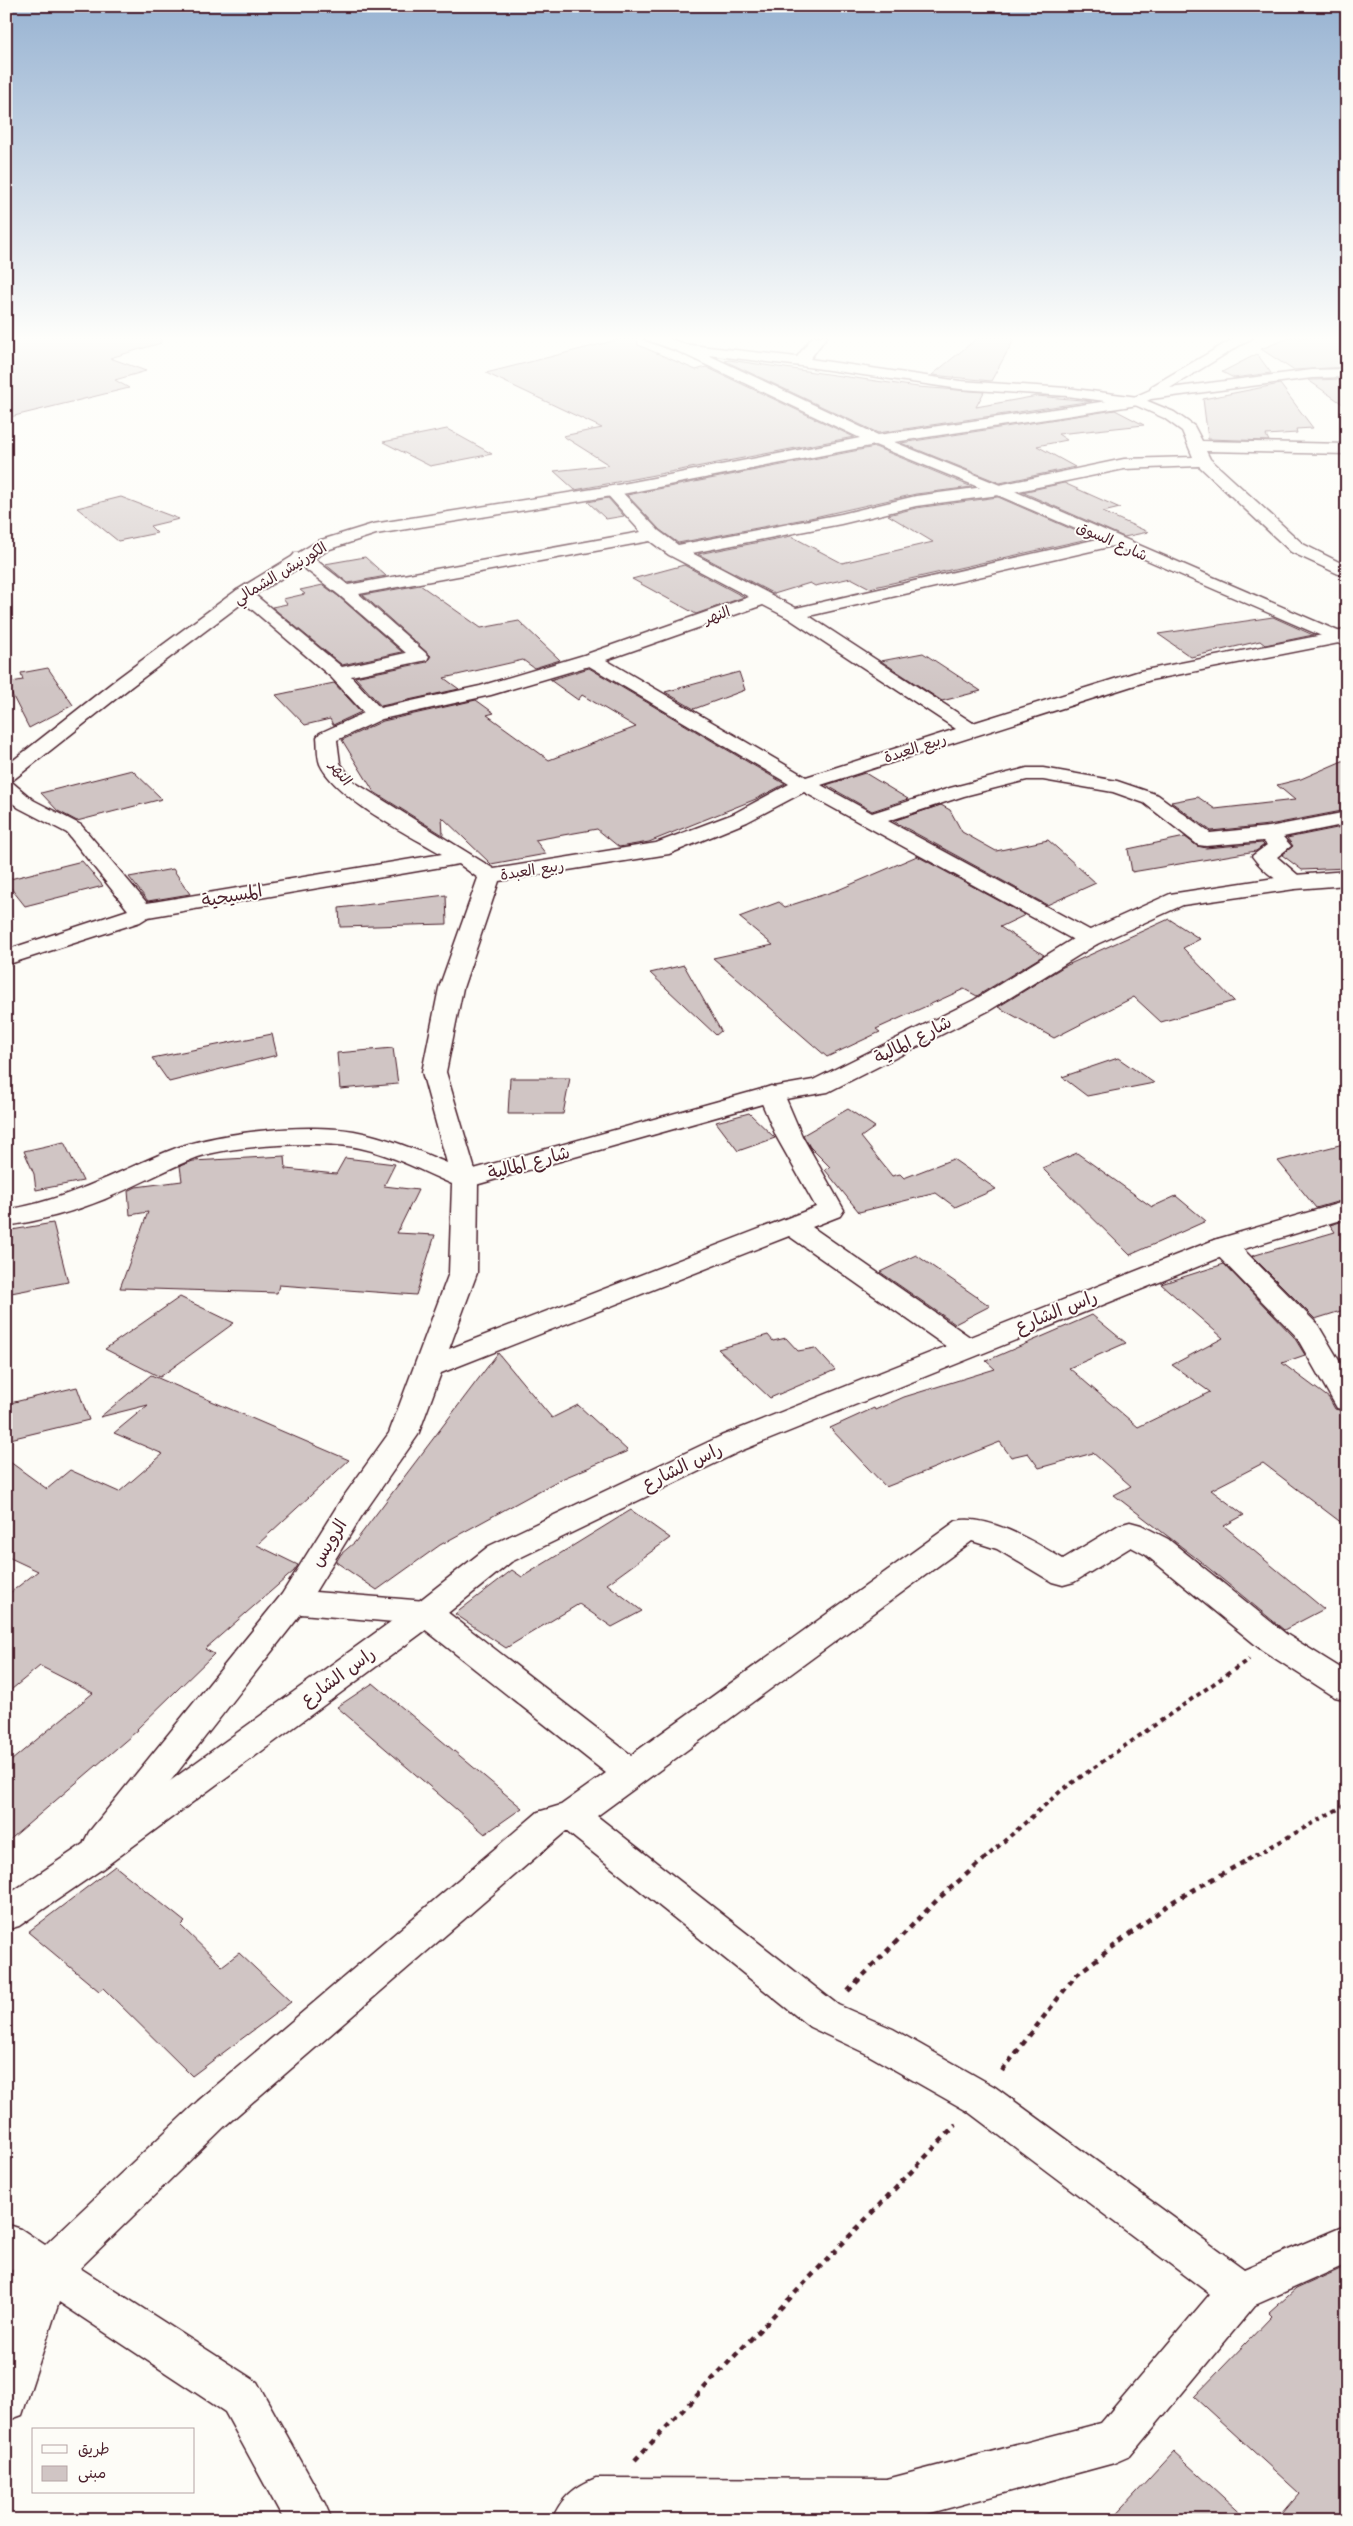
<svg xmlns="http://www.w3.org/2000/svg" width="1353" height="2526" font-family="'Comic Neue','Playpen Sans Arabic',sans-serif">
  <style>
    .building { fill: #d0c5c4; stroke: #4a1f2b }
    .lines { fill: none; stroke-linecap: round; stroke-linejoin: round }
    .street-casing { stroke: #4a1f2b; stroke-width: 3 }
    .secondary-casing { stroke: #4a1f2b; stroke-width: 3 }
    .path-far1 { stroke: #4a1f2b; stroke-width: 4; stroke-dasharray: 4.5 4.5; stroke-linecap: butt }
    .path { stroke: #4a1f2b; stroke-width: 4.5; stroke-dasharray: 5.5 5.5; stroke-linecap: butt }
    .street { fill: #fdfcf7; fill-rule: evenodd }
    .secondary { fill: #fdfcf7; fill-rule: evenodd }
    .labels { text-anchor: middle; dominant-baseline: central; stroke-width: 4; stroke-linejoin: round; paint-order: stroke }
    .far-street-label { font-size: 15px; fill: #4a1f2b; stroke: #fdfcf7 }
    .street-label { font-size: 18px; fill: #4a1f2b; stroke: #fdfcf7 }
  </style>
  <rect width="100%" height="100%" fill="#fdfcf7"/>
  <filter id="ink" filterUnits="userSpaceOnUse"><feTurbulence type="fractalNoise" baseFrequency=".02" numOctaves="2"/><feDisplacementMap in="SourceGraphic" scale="10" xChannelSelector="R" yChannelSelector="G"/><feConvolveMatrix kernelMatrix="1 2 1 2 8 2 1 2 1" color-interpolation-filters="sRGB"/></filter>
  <g filter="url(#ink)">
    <g class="building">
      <path d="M6,336h154l1,7 -51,15 36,13 -31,9 14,8 -123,30z"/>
      <path d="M633,336h4l1,9 58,25 10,-3 148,70 -279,53 -21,-19 55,-6 -46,-29 39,-8 -116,-55z"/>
      <path d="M980,336h36l-25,45 -59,-6z"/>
      <path d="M1294,336l5,2 26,-2 6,2 16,-2v31l-54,3 -32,-21z"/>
      <path d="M1257,354l14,19 -37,5 -12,-6z"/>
      <path d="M729,360l189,27 66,5 -8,15 61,-11 55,5 -214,32 -153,-72z"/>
      <path d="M1347,379v28l-39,-27h4z"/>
      <path d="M1280,384l33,44 -17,1 1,4 -31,2 3,6 -61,-2 -5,-40z"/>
      <path d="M1115,410l29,15 -86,9 9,6 -30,6 38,21 -75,16 -99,-40z"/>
      <path d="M447,429l45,25 -62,12 -47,-24z"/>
      <path d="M875,447l97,40 -56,7 -106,24 -132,25 -18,-13 -33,-35z"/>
      <path d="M1064,483l56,25 -17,4 45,20 -24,5 -102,-45z"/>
      <path d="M121,497l58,22 -29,7 7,7 -39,8 -41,-33z"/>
      <path d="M998,497l94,41 -222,50 -19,-10 -36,8 -5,-3 -36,11 -76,-40 93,-18 51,27 91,-21 -45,-27 28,-7z"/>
      <path d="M608,498l16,18 -18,3 -18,-17z"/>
      <path d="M365,557l21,19 -38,7 -23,-19z"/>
      <path d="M684,565l60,32 -48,17 -64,-35z"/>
      <path d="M323,585l15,11 64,56 -60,13 -70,-58 15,-3 -4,-5 22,-5 -5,-4z"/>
      <path d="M420,585l61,43 38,-7 41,39 -26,8 -11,-8 -79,18 15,11 -78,17 -26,-29 72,-15 4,-6 -68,-61z"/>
      <path d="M1273,617l40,18 -48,10 -5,-4 -69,16 -33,-23z"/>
      <path d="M923,653l58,38 -39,10 -61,-40z"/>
      <path d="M48,668l25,37 -44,23 -23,-45 17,-3 -2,-7z"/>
      <path d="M589,668l196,116 -29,15 -107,43 -30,5 -22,-18 -62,11 11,14 -55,10 -49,-47 1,18 -69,-43 -32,-52 41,-19 93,-21 18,13 -7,2 62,45 87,-33 -54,-32 -4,5 -28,-20z"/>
      <path d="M739,672l6,18 -51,19 -29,-17z"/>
      <path d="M334,683l27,29 -28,13 -3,-6 -25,6 -29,-30z"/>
      <path d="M1347,759v51l-78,15 -58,6 -40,-29 27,-5 17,12 80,-9 -18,-15 24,-6z"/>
      <path d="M132,770l30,29 -85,22 -19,-10 -17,-18z"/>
      <path d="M865,773l43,26 -36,12 -46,-26z"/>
      <path d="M941,805l9,5 12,22 34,19 52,-11 48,43 -49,22 -154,-84z"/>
      <path d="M1347,826v42l-45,2 -20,-15 11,-9 -6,-8z"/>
      <path d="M1185,837l12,9 9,2 56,-5 2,2 -8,6 -124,21 -4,-23z"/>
      <path d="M917,856l108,59 -25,12 44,28 -67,41 -13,-7 -88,40 4,3 -53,25 -114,-99 60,-13 -34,-28 40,-15 6,5 53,-17z"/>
      <path d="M82,861l21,25 -78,20 -19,-24v-2z"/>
      <path d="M173,869l17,25 -42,7 -19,-24z"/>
      <path d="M446,895l1,29 -107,3 -1,-19z"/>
      <path d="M1169,919l31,20 -17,9 51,53 -73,21 -27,-25 -80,41 -56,-31 65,-40z"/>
      <path d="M684,965l37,66 -5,4 -66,-62z"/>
      <path d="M272,1034l5,21 -108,27 -17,-24z"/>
      <path d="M393,1048l5,36 -58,5 -3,-36z"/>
      <path d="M1118,1058l36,25 -67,13 -25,-19z"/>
      <path d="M510,1078h60l-7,36h-55z"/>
      <path d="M848,1109l27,18 -14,10 31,39 8,-2 4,4 49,-19 43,30 -41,18 -19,-14 -77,19 -34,-42 5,-3 -20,-20 -7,-12z"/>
      <path d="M749,1113l26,25 -37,13 -22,-29z"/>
      <path d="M64,1142l19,39 -47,9 -2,-16 -10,-23z"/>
      <path d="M1347,1143v56l-31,9 -38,-47z"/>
      <path d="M1077,1153l75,54 24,-11 30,25 -76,34 -88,-87z"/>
      <path d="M285,1156l1,13 50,5 9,-16 50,6 -11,22 34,4 -21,43 38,2 -19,60 -137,-10 -2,8 -157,-5 28,-76 -18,3 -2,-24 8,-4 46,-6 -2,-15 13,-5z"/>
      <path d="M1347,1220v89l-32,10 -63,-63 83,-24 -5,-7z"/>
      <path d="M53,1223l15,59 -62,12v-63z"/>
      <path d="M916,1255l74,51 -35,18 -75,-52z"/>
      <path d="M1224,1264l70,73 11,18 -23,8 47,35 6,11 12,3v115l-84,-64 -52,27 33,25 -20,11 100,83 -40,21 -84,-69 -86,-66 17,-9 -38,-33 -54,15 -11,-15 -17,4 -11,-15 -114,45 -56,-59 44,-20 1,2 29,-13 91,-28 -9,-8 106,-46 34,28 -57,25 69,59 72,-35 -38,-27 51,-27 -62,-54z"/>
      <path d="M180,1297l54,26 -74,54 -55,-28z"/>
      <path d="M768,1335l5,6 13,-3 12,13 17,-3 20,22 -65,28 -52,-49z"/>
      <path d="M498,1353l54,65 26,-13 50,46 -69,29 -119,65 -63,45 -41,-28 5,-8 14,-12z"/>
      <path d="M151,1375l198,85 -92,85 41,20 -4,6 -89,78 9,5 -77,75 1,1 -132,113v-78l87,-72 -53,-27 -34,28v-98l32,-25 -32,-15v-97l41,30 23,-19 49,22 44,-38 -49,-21 34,-28 -48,12z"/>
      <path d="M77,1387l12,33 -83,20v-36z"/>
      <path d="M631,1510l39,28 -63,46 35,27 -30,16 -33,-23 -73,44 -51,-34 57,-44 10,7z"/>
      <path d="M373,1683l149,125 -37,26 -148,-127z"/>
      <path d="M115,1866l70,56 -4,4 41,40 17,-13 52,49 -99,74 -89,-88 -4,3 -71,-59z"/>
      <path d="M1347,2266v254h-71l23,-27 -105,-96 78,-81 -3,-3 27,-24z"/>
      <path d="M1174,2452l74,68h-137z"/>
    </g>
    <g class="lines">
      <defs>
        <g id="street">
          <path d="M813,336h14l-17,23 150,22 107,7 71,9 36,15 20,14 8,15 145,3v10l-141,-3 4,8 93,85 44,22v12l-56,-26 -92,-86 -75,3 -125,26 -83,11 -75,18 -149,29 104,55 315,-72 6,1 2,4 -2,4 -308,71 164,107 167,-52 193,-38 14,-4v12l-3,1 -193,38 -330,105 51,28 78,-25 77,-20h16l74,13 41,14 52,38 59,-6 78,-15v12l-64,13 8,9 -14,11 29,25 -3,5c-18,4 -41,-17 -51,-31l15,-11 -4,-4 -57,5 -8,-1 -54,-42 -31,-11 -70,-12h-16l-63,16 -76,25 209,113 3,5 -3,5 -8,2 -8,-2 -277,-152 -57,30 -78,32 -170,27 -36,107 -17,84 32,108 -1,93 -28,76 367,-142 -40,-71 -18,-42 4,-5 9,-3 9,3 4,5 18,42 42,74 -4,6 -28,11 165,115 4,6 -4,6 -10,3 -10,-3 -168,-118 -348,137 -23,62 -57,82 -46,75 111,9 12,4 193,150 325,-234c31,-8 80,22 107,38l56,-34 11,-3 11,3 27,14 118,95 61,38v28l-12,-3 -73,-47 -116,-95 -15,-8 -57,35 -11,3 -11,-3 -55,-33 -25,-8 -375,275 241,189 55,24 102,58 249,182 103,-44v39l-92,41 -125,151 -16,7 -209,57h-353c9,-22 22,-33 44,-42l291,1 214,-56 109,-129 -243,-183 -102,-58 -55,-26 -244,-196 -340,294 -146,143 177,114 68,122 7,16h-48l-59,-108 -166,-110 -37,113 -16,6v-88l5,-15 -5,2v-45l7,-4 -7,-5v-42l15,5 24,16 153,-144 340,-289 23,-7 45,-32 -188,-149 -117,-10 -186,238 -13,4 -13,-4 -5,-10 5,-10 193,-238 57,-91 50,-70 60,-160 3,-89c-30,-13 -60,-29 -92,-36 -36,-8 -126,-3 -162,9 -32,12 -62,29 -93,42 -32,13 -65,22 -99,27v-16c58,-9 107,-36 160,-58 47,-20 138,-29 188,-21 32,6 63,19 93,32l-25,-91 17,-84 39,-110 -19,-14 -311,53 -8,5 -134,43v-15l122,-40 -61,-77 -48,-25 -13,-10v-17l7,2 20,17 48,25 66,78 295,-49c-33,-19 -107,-56 -122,-90 -3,-8 -2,-19 -3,-27l3,-4 44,-20 -33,-36 -97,-83 3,-4h12l93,77 64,-14 -67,-58 -44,-34 -3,-4 3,-4h12l41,32 293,-53 -37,-41 8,-5 6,2 41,43 19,14 163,-31 75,-18 83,-11 125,-26 69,-2 -11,-26 -18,-13 -29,-13 -68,-9 -107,-7 -159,-23 -119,-14 -7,-4 7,-4 115,13zM650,541l19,14 80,42 -165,58 -104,31 -100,22 -29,-32 76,-16 2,-4 -70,-62zM763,605l25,13 168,111 -150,48 -200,-117zM589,666l200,118 -56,30 -77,29 -162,26 -140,-87 -14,-19 -3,-23 45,-21 109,-24z"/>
          <path d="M1224,1238l10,2 84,85 29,49v36l-10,-2 -41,-72 -82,-84 -4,-6 4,-6z"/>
        </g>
        <g id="secondary">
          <path d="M642,336h20l25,9 191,90 256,-38 16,-7 2,-4 86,-50h17l-85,52 142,-18 35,-1v8l-35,1 -161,21 -13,6 -244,37 111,45 342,148v12l-354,-154 -118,-48 -263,51 -236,38 -46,15 -81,49 -117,88 -119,94 -7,2v-16l112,-88 119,-88 81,-49 55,-17 239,-38 248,-48 -183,-87 -33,-12z"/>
          <path d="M1347,871v14l-52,4 -112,16 -86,39 -107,66 -162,82 -55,9 -308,87 -9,-2 -4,-6 4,-6 306,-85 51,-9 161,-80 107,-66 89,-40 125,-19z"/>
          <path d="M1347,1201v17l-113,34 -491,198 -232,112 -73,59 -336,248 -83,57 -13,4v-34l70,-47 338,-244 75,-59 232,-110 493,-196z"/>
        </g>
      </defs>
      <use href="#street" class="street-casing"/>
      <use href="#secondary" class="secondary-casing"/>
      <g class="path-far1">
        <path d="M983,1860l79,-70 187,-131"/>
        <path d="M1247,1860l100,-56"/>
      </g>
      <g class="path">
        <path d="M848,1991l89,-91 47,-41"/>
        <path d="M1002,2071l74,-96 96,-73 77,-43"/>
        <path d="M635,2460l321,-335"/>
      </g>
      <use href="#street" class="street"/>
      <use href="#secondary" class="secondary"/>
    </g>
  </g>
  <linearGradient id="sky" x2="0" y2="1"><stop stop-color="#98b3d2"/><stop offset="0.49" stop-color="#fefefb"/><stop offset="1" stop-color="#fefefb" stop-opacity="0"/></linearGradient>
  <rect width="1353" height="690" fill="url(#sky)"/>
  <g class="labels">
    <g class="far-street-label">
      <text transform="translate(1112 541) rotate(24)">شارع السوق</text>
      <text transform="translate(280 573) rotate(-31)">الكورنيش الشمالي</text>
      <text transform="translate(717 615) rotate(-20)">النهر</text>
      <text transform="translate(915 748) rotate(-18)">ربيع العبدة</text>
      <text transform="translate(341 773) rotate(54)">النهر</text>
      <text transform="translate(532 870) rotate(-9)">ربيع العبدة</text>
    </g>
    <g class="street-label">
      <text transform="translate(232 896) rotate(-10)">المسيحية</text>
      <text transform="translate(913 1040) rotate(-27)">شارع المالية</text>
      <text transform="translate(529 1163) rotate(-15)">شارع المالية</text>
      <text transform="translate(1056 1312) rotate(-22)">راس الشارع</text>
      <text transform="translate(682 1467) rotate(-26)">راس الشارع</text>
      <text transform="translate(329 1543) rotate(-58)">الرويس</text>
      <text transform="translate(338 1677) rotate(-36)">راس الشارع</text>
    </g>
  </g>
  <rect width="1353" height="2526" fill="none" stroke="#fdfcf7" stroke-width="25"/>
  <rect x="12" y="12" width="1328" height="2501" fill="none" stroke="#4a1f2b" stroke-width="2" filter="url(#ink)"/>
  <rect x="32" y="2428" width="162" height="65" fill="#fdfcf7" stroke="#b5a4a5"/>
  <rect x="42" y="2445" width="25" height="8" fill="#fdfcf7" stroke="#b5a4a5"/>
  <text x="78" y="2454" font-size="15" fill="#4a1f2b">طريق</text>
  <rect x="42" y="2466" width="25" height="15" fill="#d0c5c4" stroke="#b5a4a5"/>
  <text x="78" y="2478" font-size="15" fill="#4a1f2b">مبنى</text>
</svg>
